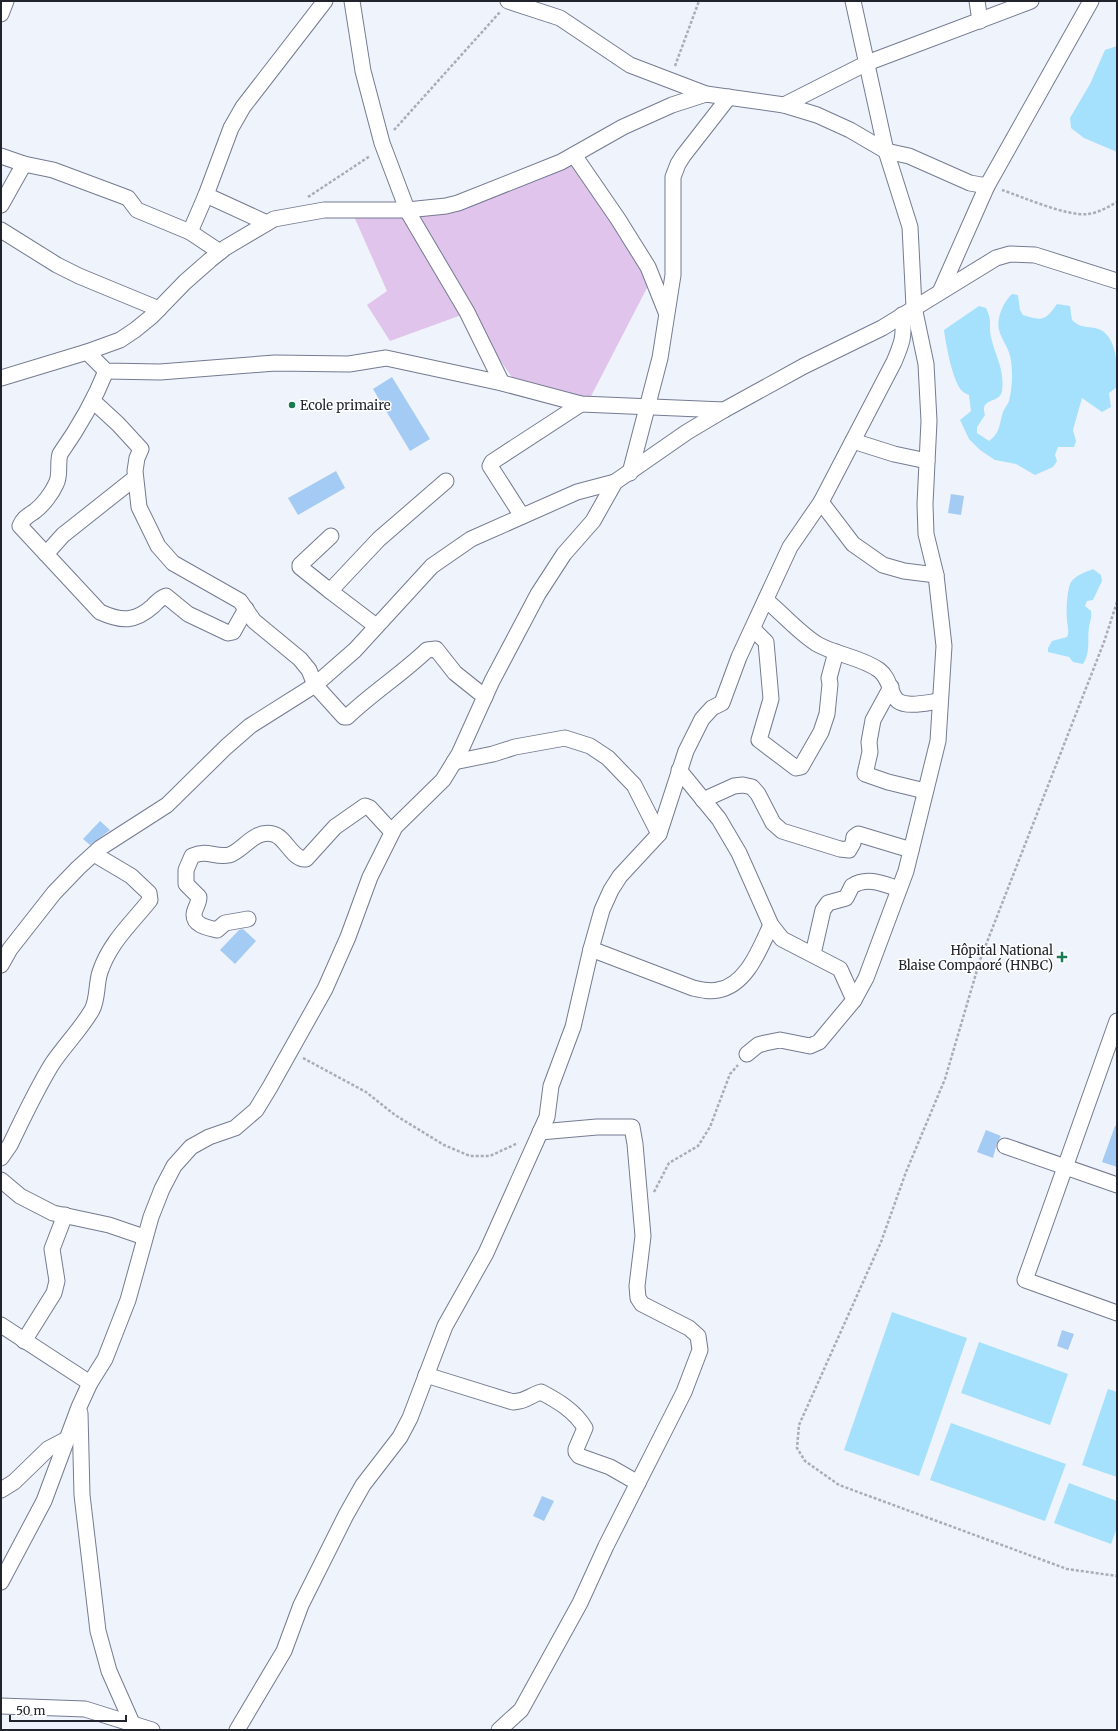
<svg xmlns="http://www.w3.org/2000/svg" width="1118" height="1731" font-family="Merriweather,serif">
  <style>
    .green { fill: #e0c4eb }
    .water { fill: #a5e1fc }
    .building { fill: #a3cbf3 }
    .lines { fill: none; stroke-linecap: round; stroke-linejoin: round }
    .minor-casing { stroke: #747b91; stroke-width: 17 }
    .path { stroke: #aaadb6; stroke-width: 2.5; stroke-dasharray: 3 2; stroke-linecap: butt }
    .minor { stroke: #fff; stroke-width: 15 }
    .poi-dot { fill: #1c7b52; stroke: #fff; stroke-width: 1.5 }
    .labels { text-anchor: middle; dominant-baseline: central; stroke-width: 3; stroke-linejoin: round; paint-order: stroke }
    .poi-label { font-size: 13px; fill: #21242d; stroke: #fff; text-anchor: start }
  </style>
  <rect width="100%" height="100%" fill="#eff3fc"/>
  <path class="green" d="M574,159l75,125 -62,120 -64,-11 -56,-80 -77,28 -23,-36 20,-14 -35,-79 96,-2z"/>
  <g class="water">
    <path d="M1117,46v106l-33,-14 -13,-10 -1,-10 20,-34 15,-34z"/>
    <path d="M1012,294l6,1 2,15 3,5c20,6 22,6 34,-11l13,2 2,14c10,10 18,5 29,10 17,10 16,37 16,57l-8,6 2,14 -9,5 -20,-14 -9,32 3,11 -2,6h-16l-3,8 2,6 -4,6 -18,8 -19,-11 -21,-4 -15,-10 -11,-11 -9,-19 11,-9 -2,-16c-3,-1 -6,-3 -8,-5 -9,-12 -15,-45 -17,-60l35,-24 7,2c7,14 2,15 5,29 4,19 14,32 11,54 -2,13 -23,6 -17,24l-8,12v6l12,8c12,-9 10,-17 14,-29 1,-4 5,-7 6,-11 3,-12 4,-28 2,-40 -1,-12 -9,-20 -12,-31 -3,-12 5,-29 13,-36z"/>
    <path d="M1093,569l8,6 1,6 -9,19 -6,1 -2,5 6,5c1,7 -1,10 -2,16 -2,13 2,25 -6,37l-10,-2 -4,-5 -21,-5v-4l4,-7 15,-4c3,-6 0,-11 0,-18 -1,-8 0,-30 4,-37 5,-7 15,-10 22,-13z"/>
    <path d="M892,1312l75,26 -48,138 -75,-26z"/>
    <path d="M979,1342l89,32 -18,51 -89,-32z"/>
    <path d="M1108,1389l9,3v85l-35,-12z"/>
    <path d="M951,1423l115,41 -21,57 -115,-41z"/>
    <path d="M1069,1483l48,18v27l-6,16 -57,-21z"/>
  </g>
  <g class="building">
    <path d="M392,377l38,62 -20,12 -37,-62z"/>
    <path d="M336,471l9,17 -47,27 -10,-17z"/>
    <path d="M951,494l13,2 -3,19 -13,-2z"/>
    <path d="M100,821l10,9 -20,15 -7,-6z"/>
    <path d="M243,929l13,12 -21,23 -15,-14 19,-20z"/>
    <path d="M1115,1126h2v41l-15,-5z"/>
    <path d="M986,1130l15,6 -4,7 -4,15 -16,-6z"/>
    <path d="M1062,1330l12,4 -6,16 -11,-4z"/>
    <path d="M542,1496l12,5 -10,20 -11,-5z"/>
  </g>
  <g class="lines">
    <defs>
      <g id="minor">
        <path d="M352,1l11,70 19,72 26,69 59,100 35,71"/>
        <path d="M508,1l52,17 70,47 76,29 78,11 33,10 33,15 36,21 23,5 61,27 17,3"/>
        <path d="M977,1l3,20"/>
        <path d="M1,14l5,-13"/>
        <path d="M784,105l83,-42 164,-62"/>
        <path d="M574,155l44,64 30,48 18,45"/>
        <path d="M1,156l23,8"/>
        <path d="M206,195l61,28"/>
        <path d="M1,205l23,-41 29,6 67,25 8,3 9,12 53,22 30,20"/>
        <path d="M1,230l56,35 22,11 80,33"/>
        <path d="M190,232l16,-37 25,-67 12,-21 82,-106"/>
        <path d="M941,290l46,-104 104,-185"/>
        <path d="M87,352l19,19 54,1 115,-9 74,1 37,-6 116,25 79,21 143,6"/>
        <path d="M106,371c-12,30 -27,56 -46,83 -3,10 1,21 -4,30 -4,9 -13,21 -21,27 -7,5 -12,7 -15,15l80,86c22,10 35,10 53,-6 4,-4 7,-8 13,-10l22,18 40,19 5,-1 13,-23"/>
        <path d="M1,378l86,-26 33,-12 15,-10 16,-13 34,-35 25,-22 15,-12 49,-29 50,-9h83l39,-4 12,-3 103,-41 62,-35 49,-22 34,-11"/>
        <path d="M93,401l25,23 23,25 -4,9 -2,13 4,36 19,39 15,17 67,38 14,20 46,38 9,11 6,15 29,32h3c25,-24 55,-43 80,-67l9,-1 19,24 30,24"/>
        <path d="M853,441l41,13 33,7"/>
        <path d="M630,473l30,-115 13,-83v-98l5,-13 5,-8 46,-59"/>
        <path d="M821,502l32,42 30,21 21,6 32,4"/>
        <path d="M522,516l-32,-50 2,-4 89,-58"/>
        <path d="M46,554l17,-19 72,-57"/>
        <path d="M330,591l-30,-24v-2l31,-29"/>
        <path d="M766,600c17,14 33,33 51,44 19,11 44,13 62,26 12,9 10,24 19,31 10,7 31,1 42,0"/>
        <path d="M376,626l-46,-35 49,-52 67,-58"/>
        <path d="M753,629l13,13 5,57 -12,41 37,28 5,-1 20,-35 6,-18 3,-30 -1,-6 7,-26"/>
        <path d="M891,687l-18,33 -4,22 1,10 -5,22 23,8 37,9"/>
        <path d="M454,762l39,-8 22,-7 50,-9 25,8 18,12 26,27 25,49"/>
        <path d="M679,770l40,49 20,34 32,72 11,14 58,30 14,31"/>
        <path d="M703,800l31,-14 9,-1 9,2 6,7 15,29 9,8 58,18 9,1 4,-7 1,-6 4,-3 53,16"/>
        <path d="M248,919l-23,4 -8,7c-8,-2 -23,-4 -23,-15 0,-6 5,-11 5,-18l-13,-13v-14l6,-14c16,-7 22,2 37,-1 14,-4 25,-26 44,-21 13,3 19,26 33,25l29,-32 30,-21 5,2 22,24"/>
        <path d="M591,949l102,39c9,2 17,4 25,2 29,-5 42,-42 53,-65"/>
        <path d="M813,954l10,-44 5,-7 18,-5 6,-12c15,-10 32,-2 47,3"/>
        <path d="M1,965l9,-16 44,-56 24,-25 22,-20 67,-43 59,-58 24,-21 65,-41 40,-35 77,-84 39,-27 106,-47 38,-10"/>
        <path d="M1117,1021l-92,259 92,33"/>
        <path d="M747,1054l11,-9 7,-2 15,-3 30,6 9,-4 35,-42 12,-22 40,-107 32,-130 6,-95 -8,-71 -10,-41 -1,-30 4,-83 -3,-57 -12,-57 -4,-80 -24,-76 -33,-150"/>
        <path d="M1005,1146l112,39"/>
        <path d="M1,1158l9,-13c13,-27 26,-55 42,-81 12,-18 29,-35 40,-54 6,-11 4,-26 8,-38 10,-30 31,-48 50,-72l-1,-7 -18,-17 -37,-22"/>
        <path d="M1,1180l19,16 33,17 56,12 35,12"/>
        <path d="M1,1325l89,58"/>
        <path d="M24,1341l30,-48 3,-12 -5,-32 13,-34"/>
        <path d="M426,1375l87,27c15,-1 15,-6 28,-10 17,9 34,19 44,36l-9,21v3l3,4 31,11 28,16"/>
        <path d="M80,1413l2,82 16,136 11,40 23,52"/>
        <path d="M1,1490l13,-8 34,-33 19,-10"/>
        <path d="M1,1582l43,-81 35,-94 11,-24 15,-24 23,-59 23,-83 11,-28 12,-23 17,-19 18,-10 26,-9 21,-18 14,-23 55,-98 23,-52 22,-60 25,-50 48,-47 16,-26 33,-73 46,-87 26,-40 29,-33 22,-39 72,-50 37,-22 80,-44 78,-38 114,-70 14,-4 25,1 82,26"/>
        <path d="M1,1706l84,3 67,21"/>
        <path d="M237,1730l47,-79 17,-46 45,-90 17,-30 37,-48 10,-19 35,-92 41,-73 61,-136 4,-31 22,-59 18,-78 11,-39 9,-20 9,-14 39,-42 27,-83 16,-32 10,-11 10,-5 17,-46 51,-110 31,-45 73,-140c8,-19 11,-26 8,-47"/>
        <path d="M499,1730l22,-20 59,-107 26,-57 78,-154 16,-42 -2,-14 -9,-8 -47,-24 -4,-6 -1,-12 6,-50 -8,-92 -3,-17h-35l-57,5"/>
      </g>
    </defs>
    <use href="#minor" class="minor-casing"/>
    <g class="path">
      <path d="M675,66l24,-65"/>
      <path d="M394,130l106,-118"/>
      <path d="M1002,190c21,7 66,27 86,24 10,-1 20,-7 29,-12"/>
      <path d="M308,197l62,-41"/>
      <path d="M1117,602l-13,40 -124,318 -35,119 -39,93 -25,70 -82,183 -2,23 8,13 34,24 228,84 50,7"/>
      <path d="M303,1058l63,34 29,23 49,30 26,11h20l28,-13"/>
      <path d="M654,1192l15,-29 29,-17 12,-19 20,-53 8,-9"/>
    </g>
    <use href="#minor" class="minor"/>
  </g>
  <g class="poi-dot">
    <circle cx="292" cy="405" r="4"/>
    <path d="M1060 951h4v4h4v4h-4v4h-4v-4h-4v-4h4z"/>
  </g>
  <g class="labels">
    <g class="poi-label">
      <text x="300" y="405">Ecole primaire</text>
      <text x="1053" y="950" text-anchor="end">Hôpital National<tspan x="1053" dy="15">Blaise Compaoré (HNBC)</tspan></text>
    </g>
  </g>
  <rect width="1118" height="1731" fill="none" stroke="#21242d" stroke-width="4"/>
  <path d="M10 1715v6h116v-6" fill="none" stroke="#21242d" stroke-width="2"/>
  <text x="16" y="1715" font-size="12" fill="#21242d" stroke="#ffffff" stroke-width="3" paint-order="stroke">50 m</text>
</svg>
